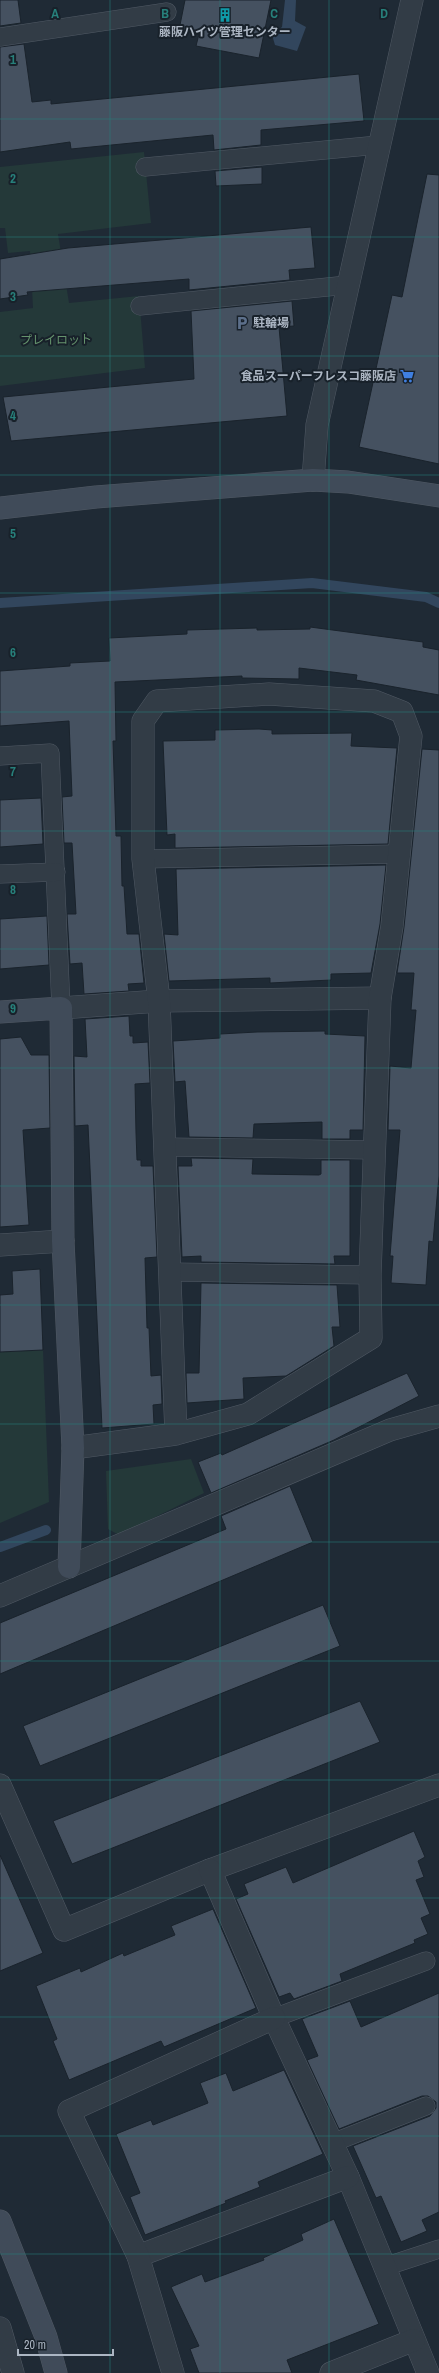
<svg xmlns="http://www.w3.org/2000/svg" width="439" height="2373" font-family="'Archivo Narrow','Noto Sans JP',sans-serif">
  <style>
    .green { fill: #243939 }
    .water { fill: #32465d }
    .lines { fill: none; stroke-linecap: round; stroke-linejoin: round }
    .stream { stroke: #32465d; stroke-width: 10 }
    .building { fill: #455160; stroke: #1a232c }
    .lane-casing { stroke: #505964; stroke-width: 19 }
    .street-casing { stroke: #505964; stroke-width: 23 }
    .secondary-casing { stroke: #505964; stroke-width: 23 }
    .lane { stroke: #323c46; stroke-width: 18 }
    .street { stroke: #323c46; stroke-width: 22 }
    .secondary { stroke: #404b59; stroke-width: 22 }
    .grid { fill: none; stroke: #27807b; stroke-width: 1; stroke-opacity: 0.55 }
    .labels { text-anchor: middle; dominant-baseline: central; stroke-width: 4; stroke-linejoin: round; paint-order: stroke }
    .poi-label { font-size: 12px; font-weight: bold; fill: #acb6c3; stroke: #18212a }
    .park-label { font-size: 12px; fill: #65936d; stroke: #18212a }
    .grid-label { font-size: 13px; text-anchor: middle; font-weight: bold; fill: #27807b; stroke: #18212a; stroke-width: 4; stroke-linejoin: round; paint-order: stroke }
  </style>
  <rect width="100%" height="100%" fill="#1f2a35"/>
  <g class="green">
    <path d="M144,152l7,71 -93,11 11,69 70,-7 6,72 -145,18v-74l33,-4 -3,-57 -22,2 -3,-25h-5v-61z"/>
    <path d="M43,1350l6,152 -49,21v-171z"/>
    <path d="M191,1459l13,34 -85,42 -11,-6 -2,-58z"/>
  </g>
  <path class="water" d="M285,0h11l-1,21 11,6 -9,24 -22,-6 -3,-10 10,-8z"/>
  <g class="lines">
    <g class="stream">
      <path d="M0,603l312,-20 114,14 13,6"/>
      <path d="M0,1547l46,-17"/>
    </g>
  </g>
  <g class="building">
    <path d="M0,0h18l3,23 -21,3z"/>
    <path d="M185,0h86l-12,58 -63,-12 3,-12 -20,-4z"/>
    <path d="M24,44l8,58 19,-2v4l308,-30 5,47 -103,9v15l-47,5 -1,-15 -142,14 -1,-7 -70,10v-105z"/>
    <path d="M262,167v17l-46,2 -1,-15z"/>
    <path d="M427,174l12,1v289l-80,-17 33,-152 10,2z"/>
    <path d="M311,227l4,41 -26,2 1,10 -101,10v-11l-162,13 1,3 -28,4v-40l68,-11z"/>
    <path d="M292,301l2,25 -15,1 8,89 -276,25 -8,-44 191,-18 -3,-68z"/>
    <path d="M310,627l113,15v5l16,3v45l-83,-15 1,-5 -58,-7v11l-57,-1v-2l-127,6 1,59h-3l3,95h5l1,50h2l3,48h12l5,49 -16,1 1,7 -45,3 -2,-31 -12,1 -3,-50h9l-4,-71h-8l-2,-46 10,-1 -3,-75 -69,5v-55l70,-5v-3l40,-2 -1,-23 78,-4v-4l70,-2v2l53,-1z"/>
    <path d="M259,729l13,1v4l80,-1 -1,13 46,2 -9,96 -213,4v-14l-8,1 -4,-94 52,-1v-10z"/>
    <path d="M422,749l17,1v426l-6,66 -4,-1 -3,44 -35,-2 2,-27h-3l10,-126h-12l2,-64 21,2 5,-58h-5l3,-37h-17l7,-46z"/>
    <path d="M41,798l2,46 -43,3v-47z"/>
    <path d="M386,865l-6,59 -9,49 -40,1v6l-61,3v-5l-101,3 -5,-47 14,1 -2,-66z"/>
    <path d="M47,916l2,49 -49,4v-50z"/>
    <path d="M129,1016l1,20h3v7l15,-1 2,41 -15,1 1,49 1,27h4v6h12l4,91 -12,1 2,70h2l2,48 10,-1 1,29 -9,1 1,19 -52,4 -14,-303 -13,1 -1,-70 13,1 -2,-38z"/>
    <path d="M325,1031v3l40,2 -2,94h-13v9h-28v-17l-68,2 -1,14 -64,-1 -4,-56 -10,1 -2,-41 47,-3v-4l37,-2z"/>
    <path d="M21,1037l10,18h18l1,73 -27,2 6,95 -29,2v-188z"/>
    <path d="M191,1158l62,1 -1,15 67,1 2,-1v-14h29v96h-16l1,8 -134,-2v-6l-19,1 -4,-91h14z"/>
    <path d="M40,1269l3,81 -43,2v-57l13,-1 -1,-23z"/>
    <path d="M201,1283l136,2 3,42h-8l2,19 -48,30 -43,2 1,21 -57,4 -1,-30h13z"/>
    <path d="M407,1373l12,23 -85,44 -123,53 -13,-31 23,-9 1,2z"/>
    <path d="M290,1486l23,56 -313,132v-51l226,-94 -5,-13z"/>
    <path d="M323,1605l17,41 -300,120 -17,-40z"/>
    <path d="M360,1701l20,41 -308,122 -19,-43z"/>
    <path d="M414,1831l11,26 -7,4 6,16 -8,3 14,34 -9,4 7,16 -14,6 1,3 -75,31 2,7 -48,18 -4,-6 -11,4 -43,-98 12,-5 -4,-10 42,-17 7,16z"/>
    <path d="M0,1855l43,98 -43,18z"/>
    <path d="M213,1909l43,99 -92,39 -3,-6 -92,39 -16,-39 4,-2 -21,-53 44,-18 1,4 42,-19 1,3 51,-21 -4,-9z"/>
    <path d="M439,1993v219l-17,8 5,11 -26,11 -20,-46 -5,2 -23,-52 77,-30 6,-8v-6l-8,-6h-6l-83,33 -32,-69 11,-4 -16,-37 48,-18 11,26z"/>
    <path d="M284,2070l39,84 -65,28 2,5 -35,14 1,2 -81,32 -15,-38 10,-4 -24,-59 35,-14 2,5 55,-22 -8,-20 26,-10 7,18z"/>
    <path d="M334,2219l45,105 -92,36 5,13h-93l-9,-24 9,-3 -28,-59 31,-13 3,8 59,-22 -1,-2 40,-18 -2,-6z"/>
  </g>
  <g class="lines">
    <defs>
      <g id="lane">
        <path d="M0,37l167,-25"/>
        <path d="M145,167l233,-22"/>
        <path d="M140,306l207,-21"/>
        <path d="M0,756l50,-3 11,255"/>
        <path d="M143,859l255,-5"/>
        <path d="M0,874l56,-2"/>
        <path d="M165,1147l209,3"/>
        <path d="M170,1272l200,3"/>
        <path d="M274,2018l152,-57"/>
        <path d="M332,2143l94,-37"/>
        <path d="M384,2267l55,-18"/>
      </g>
      <g id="street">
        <path d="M313,480l4,-55 95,-425"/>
        <path d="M61,1008l98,-7 221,-3"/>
        <path d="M0,1245l63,-4"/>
        <path d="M73,1448l103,-14 72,-20 123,-76 -1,-63 10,-277 12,-72 19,-190 -9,-24 -28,-11 -105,-7 -112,7 -14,20v138l16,142 17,433"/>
        <path d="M0,1596l390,-166 49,-14"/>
        <path d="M0,1785l64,145 146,-60 229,-85"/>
        <path d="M210,1870l64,148 74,159 80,196"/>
        <path d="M138,2256l210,-79"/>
        <path d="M0,2328l13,45"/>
        <path d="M173,2373l-35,-117 -69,-145 205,-93"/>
        <path d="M331,2373l83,-33"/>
      </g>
      <g id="secondary">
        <path d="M0,508l96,-11 217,-17 35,2 91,14"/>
        <path d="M0,1012l61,-4 2,233 10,207 -4,119"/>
        <path d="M0,2221l46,116 10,36"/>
      </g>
    </defs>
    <use href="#lane" class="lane-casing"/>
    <use href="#street" class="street-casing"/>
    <use href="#secondary" class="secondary-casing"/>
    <use href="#lane" class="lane"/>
    <use href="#street" class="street"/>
    <use href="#secondary" class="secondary"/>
  </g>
  <path class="grid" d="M110,0v2373M220,0v2373M329,0v2373M0,119h439M0,237h439M0,356h439M0,475h439M0,593h439M0,712h439M0,831h439M0,949h439M0,1068h439M0,1186h439M0,1305h439M0,1424h439M0,1542h439M0,1661h439M0,1780h439M0,1898h439M0,2017h439M0,2136h439M0,2254h439"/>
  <defs>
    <symbol id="building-bare" viewBox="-9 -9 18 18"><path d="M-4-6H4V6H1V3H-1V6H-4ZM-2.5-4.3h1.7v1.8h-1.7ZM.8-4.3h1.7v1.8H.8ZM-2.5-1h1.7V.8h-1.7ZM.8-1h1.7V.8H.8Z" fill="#0f9aa8" stroke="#18212a" stroke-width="2.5" paint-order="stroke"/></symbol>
    <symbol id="parking-bare" viewBox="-9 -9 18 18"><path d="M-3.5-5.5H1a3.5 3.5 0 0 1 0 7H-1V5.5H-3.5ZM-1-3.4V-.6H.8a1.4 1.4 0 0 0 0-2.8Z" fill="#5c6f8a" stroke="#18212a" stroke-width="2.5" paint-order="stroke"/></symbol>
    <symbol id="supermarket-bare" viewBox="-9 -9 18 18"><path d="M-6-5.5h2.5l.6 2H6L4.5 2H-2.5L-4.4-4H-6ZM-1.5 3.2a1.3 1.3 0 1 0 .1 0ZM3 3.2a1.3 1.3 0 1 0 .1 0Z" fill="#3f7fe0" stroke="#18212a" stroke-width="2.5" paint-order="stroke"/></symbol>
  </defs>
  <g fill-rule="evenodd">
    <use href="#building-bare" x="215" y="5" width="20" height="20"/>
    <use href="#parking-bare" x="232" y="313" width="20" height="20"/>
    <use href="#supermarket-bare" x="397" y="366" width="20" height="20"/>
  </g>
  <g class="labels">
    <g class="poi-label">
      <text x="225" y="32">藤阪ハイツ管理センター</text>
      <text x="253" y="323" text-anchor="start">駐輪場</text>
      <text x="396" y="376" text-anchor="end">食品スーパーフレスコ藤阪店</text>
    </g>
    <g class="park-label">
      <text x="56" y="340">プレイロット</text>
    </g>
  </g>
  <g class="grid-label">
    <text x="55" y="18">A</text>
    <text x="165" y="18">B</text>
    <text x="274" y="18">C</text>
    <text x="384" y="18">D</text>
    <text x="13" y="64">1</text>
    <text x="13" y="183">2</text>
    <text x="13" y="301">3</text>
    <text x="13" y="420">4</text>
    <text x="13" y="538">5</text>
    <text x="13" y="657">6</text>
    <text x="13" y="776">7</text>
    <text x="13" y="894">8</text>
    <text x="13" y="1013">9</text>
  </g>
  <path d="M18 2349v6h95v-6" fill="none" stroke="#acb6c3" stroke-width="2"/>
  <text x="24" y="2349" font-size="12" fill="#acb6c3" stroke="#18212a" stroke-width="3" paint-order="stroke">20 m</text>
</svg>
